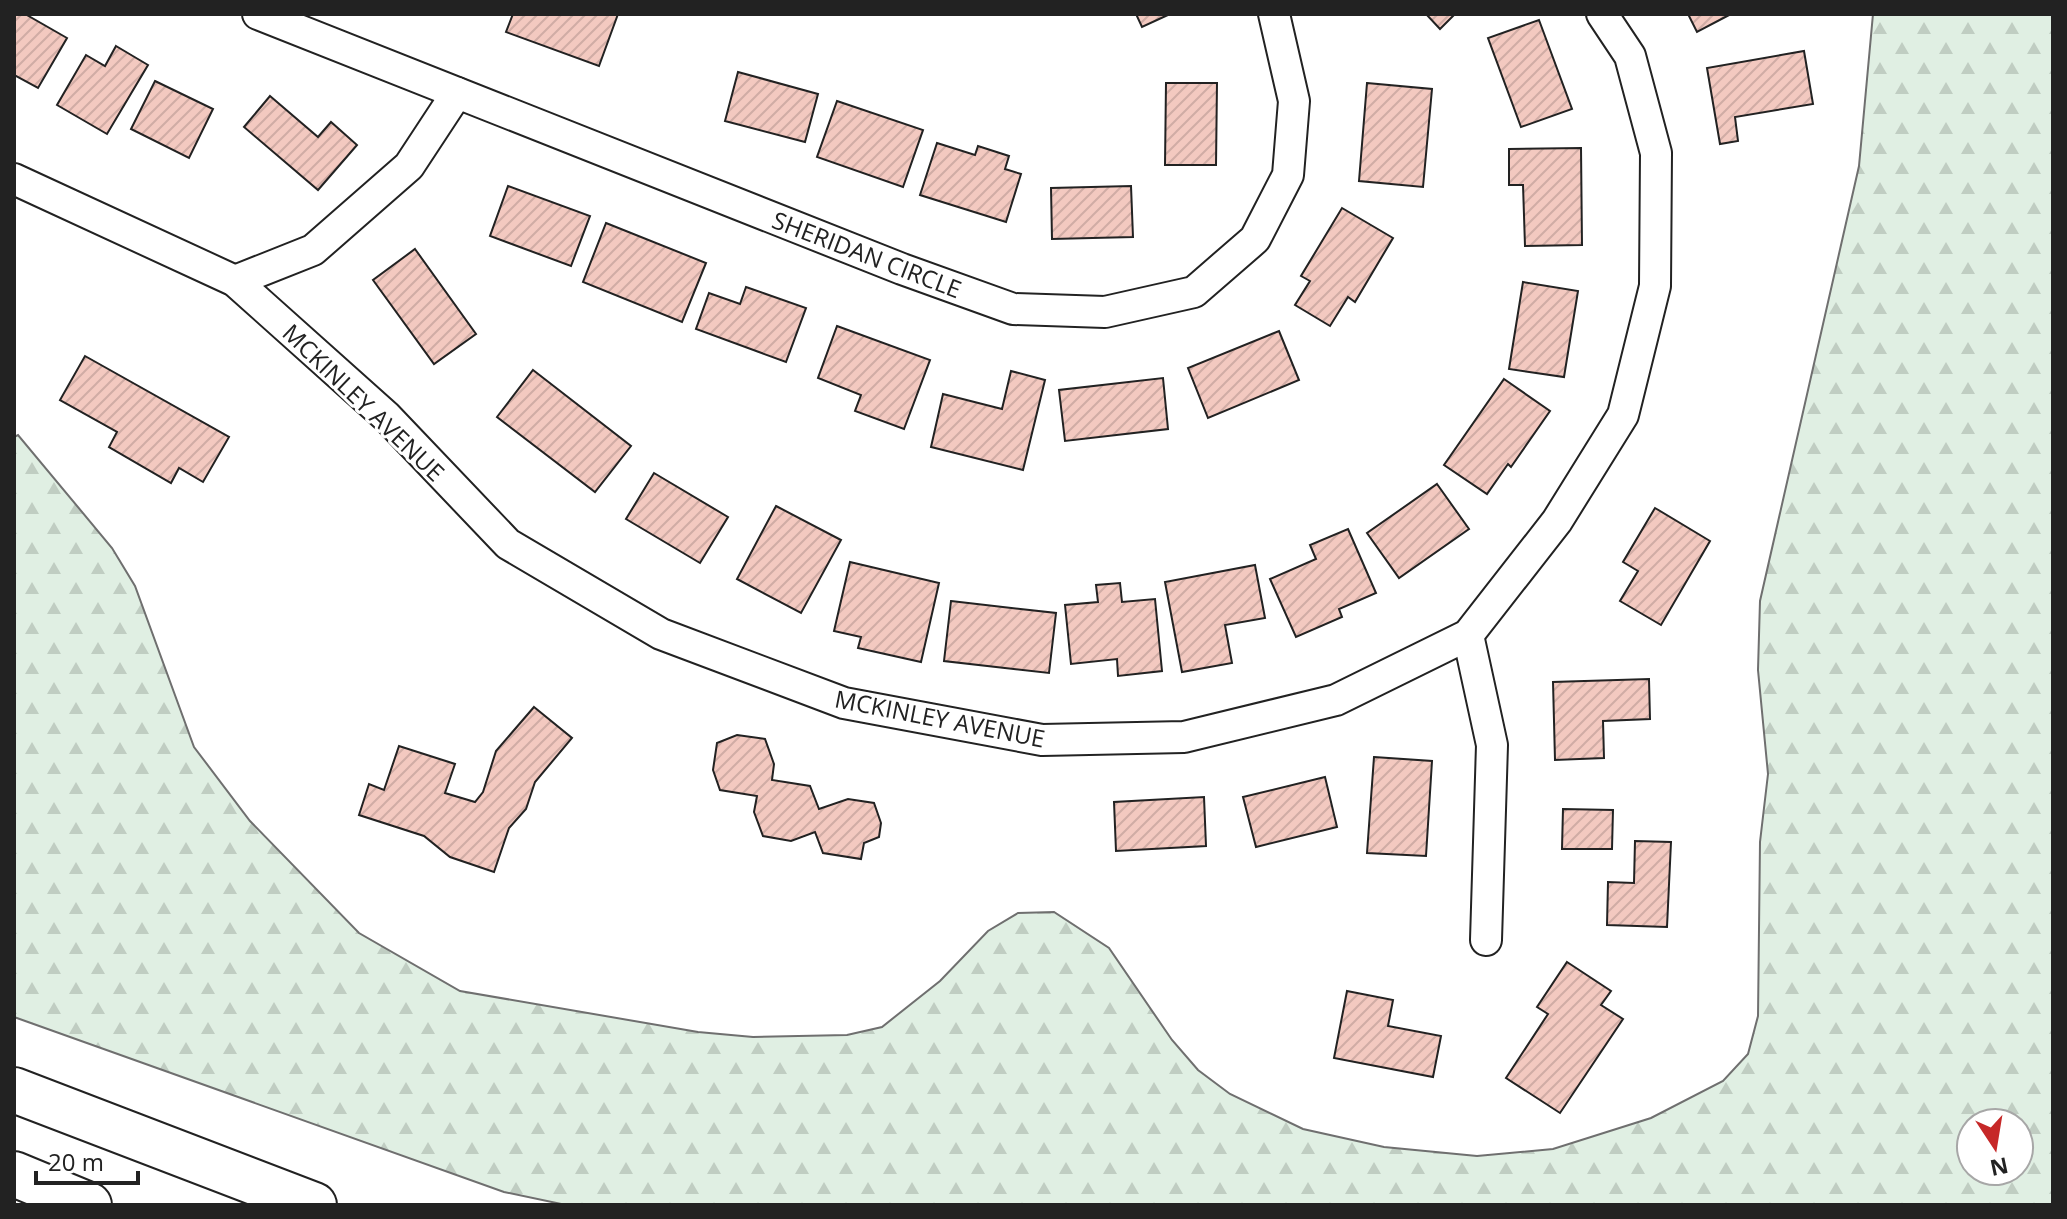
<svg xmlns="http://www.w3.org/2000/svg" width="2067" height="1219" font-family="'Open Sans',sans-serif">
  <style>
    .forest { fill: url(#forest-firs); stroke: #6f6f6f; stroke-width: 2; fill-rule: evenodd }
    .building { fill: url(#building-hatch); stroke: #222; stroke-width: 2 }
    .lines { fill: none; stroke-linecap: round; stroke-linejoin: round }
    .street-casing { stroke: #222; stroke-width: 34 }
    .highway-casing { stroke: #222; stroke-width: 48 }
    .street { stroke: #fff; stroke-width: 30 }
    .highway { stroke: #fff; stroke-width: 44 }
    .labels { text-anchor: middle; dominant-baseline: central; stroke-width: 6; stroke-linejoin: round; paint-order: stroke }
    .street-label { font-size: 24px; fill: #222; stroke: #fff }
  </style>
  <defs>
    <pattern id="forest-firs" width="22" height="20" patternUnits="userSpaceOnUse" patternTransform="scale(2)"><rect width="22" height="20" fill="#e0efe3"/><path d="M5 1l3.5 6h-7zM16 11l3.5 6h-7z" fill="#c0cdc2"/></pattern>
    <pattern id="building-hatch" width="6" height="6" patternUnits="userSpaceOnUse" patternTransform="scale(2)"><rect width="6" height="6" fill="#f3c9c0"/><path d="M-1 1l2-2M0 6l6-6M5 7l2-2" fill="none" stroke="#d0aca5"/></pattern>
  </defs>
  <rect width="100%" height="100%" fill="#fff"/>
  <path class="forest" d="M1873,14h180v1191h-1487l-62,-13 -490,-175v-580l4,-2 94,113 23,38 59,161 56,74 109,112 101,58 238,41 55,5 94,-2 35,-8 58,-46 48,-50 30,-18 36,-1 55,36 63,92 26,30 32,24 73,35 81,18 93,9 76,-7 98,-31 72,-37 25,-27 10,-38 2,-174 8,-68 -10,-104 2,-69 99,-435zM1971,1123h48v48h-48z"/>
  <g class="building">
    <path d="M14,14h11l42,24 -29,50 -24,-13z"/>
    <path d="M513,14h105l-19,52 -93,-34z"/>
    <path d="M1136,14h34l-28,13z"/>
    <path d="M1426,14h29l-15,15z"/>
    <path d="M1688,14h43l-34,18z"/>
    <path d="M1539,20l33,89 -51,18 -33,-89z"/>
    <path d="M116,46l32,19 -41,69 -50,-29 29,-50 19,11z"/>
    <path d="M1804,51l9,53 -78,13 3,24 -18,3 -13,-76z"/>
    <path d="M738,72l80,22 -13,48 -80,-21z"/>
    <path d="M155,81l58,28 -24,49 -58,-29z"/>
    <path d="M1166,83h51l-1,82h-51z"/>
    <path d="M1367,83l65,6 -9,98 -64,-6z"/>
    <path d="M270,96l48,41 13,-15 26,23 -39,45 -74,-63z"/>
    <path d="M837,101l86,29 -20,57 -86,-30z"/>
    <path d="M937,143l38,12 3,-9 31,10 -4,13 16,5 -15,48 -86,-27z"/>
    <path d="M1581,148l1,97 -57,1 -2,-61h-14v-36z"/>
    <path d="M508,186l82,30 -19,50 -81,-30z"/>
    <path d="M1131,186l2,51 -81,2 -1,-51z"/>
    <path d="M1342,208l51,30 -38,64 -7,-5 -18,29 -35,-21 15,-24 -9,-5z"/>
    <path d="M606,223l100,40 -24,59 -99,-40z"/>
    <path d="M415,249l61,85 -42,30 -61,-84z"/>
    <path d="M1523,282l55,9 -14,86 -55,-8z"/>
    <path d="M746,287l60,21 -20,54 -90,-33 13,-36 31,11z"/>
    <path d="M837,326l93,34 -26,69 -49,-18 6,-16 -43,-17z"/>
    <path d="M1279,331l20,49 -91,38 -20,-50z"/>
    <path d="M85,356l144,81 -26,45 -24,-14 -8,15 -62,-36 8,-15 -57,-32z"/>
    <path d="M533,370l98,76 -36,46 -98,-75z"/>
    <path d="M1011,371l34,9 -22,90 -92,-23 12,-53 59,15z"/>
    <path d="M1163,378l5,51 -103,12 -6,-51z"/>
    <path d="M1504,379l46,32 -39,56 -3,-3 -21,30 -43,-29z"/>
    <path d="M654,473l74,44 -28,46 -74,-44z"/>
    <path d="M1437,484l32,45 -70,49 -32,-45z"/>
    <path d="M776,506l65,34 -40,73 -64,-34z"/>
    <path d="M1655,508l55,33 -49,84 -41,-24 18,-30 -15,-9z"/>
    <path d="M1348,529l28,64 -37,16 3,8 -46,20 -26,-58 46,-20 -6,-14z"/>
    <path d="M850,562l89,21 -18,79 -63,-14 3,-11 -27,-6z"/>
    <path d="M1255,565l10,53 -40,7 7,38 -50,9 -17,-90z"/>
    <path d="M1120,583l2,19 33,-3 7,72 -44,5 -1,-17 -46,5 -6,-59 33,-3 -2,-17z"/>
    <path d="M951,601l105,12 -7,60 -105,-12z"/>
    <path d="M1649,679l1,40 -47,2 1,37 -49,2 -2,-78z"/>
    <path d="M534,707l38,31 -37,44 -9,27 -17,19 -15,44 -44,-15 -26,-21 -65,-21 10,-31 15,6 15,-44 56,18 -10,29 30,9 8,-10 13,-41z"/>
    <path d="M737,735l28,4 9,25 -2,16 38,6 9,23 29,-10 26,4 7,20 -2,14 -15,6 -3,16 -38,-6 -8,-21 -24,9 -28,-5 -9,-24 3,-16 -37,-6 -7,-20 4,-27z"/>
    <path d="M1374,757l58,4 -6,95 -59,-3z"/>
    <path d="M1325,777l12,50 -81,20 -13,-50z"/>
    <path d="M1204,797l2,49 -90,5 -2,-49z"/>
    <path d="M1563,809l50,1 -1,39h-50z"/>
    <path d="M1635,841l36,1 -4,85 -60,-2 1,-43 26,1z"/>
    <path d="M1567,962l44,29 -10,14 22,14 -63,94 -54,-35 42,-64 -11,-7z"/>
    <path d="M1347,991l46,9 -5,26 53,10 -8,41 -99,-19z"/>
  </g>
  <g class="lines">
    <defs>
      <g id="street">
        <path d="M258,14l644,255 111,40 92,3 89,-20 61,-53 33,-64 6,-74 -20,-87"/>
        <path d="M14,179l221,102 152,136 121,127 153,90 183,69 198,37 142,-3 152,-37 132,-65 89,-114 66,-106 32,-129 1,-133 -26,-97 -28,-42"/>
        <path d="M235,281l78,-31 96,-84 48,-73"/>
        <path d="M1468,635l24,110 -6,195"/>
      </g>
      <g id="highway">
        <path d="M14,1090l300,115"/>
        <path d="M14,1174l75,31"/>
      </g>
    </defs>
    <use href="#street" class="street-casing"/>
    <use href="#highway" class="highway-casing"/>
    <use href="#street" class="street"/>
    <use href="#highway" class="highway"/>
  </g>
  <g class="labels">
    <g class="street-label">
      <text transform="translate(867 254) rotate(21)">SHERIDAN CIRCLE</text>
      <text transform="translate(364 402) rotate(44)">MCKINLEY AVENUE</text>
      <text transform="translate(940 718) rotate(11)">MCKINLEY AVENUE</text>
    </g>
  </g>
  <rect width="2067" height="1219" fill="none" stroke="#222222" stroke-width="32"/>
  <g transform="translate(1995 1147) rotate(168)"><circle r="38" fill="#ffffff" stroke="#a7a7a7" stroke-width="2"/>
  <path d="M0-6L14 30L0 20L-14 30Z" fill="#c62828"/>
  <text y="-12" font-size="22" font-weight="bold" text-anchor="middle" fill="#222222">N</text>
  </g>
  <path d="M36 1171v12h102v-12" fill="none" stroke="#222222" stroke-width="4"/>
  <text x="48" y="1171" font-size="24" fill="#222222" stroke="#ffffff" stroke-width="6" paint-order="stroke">20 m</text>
</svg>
